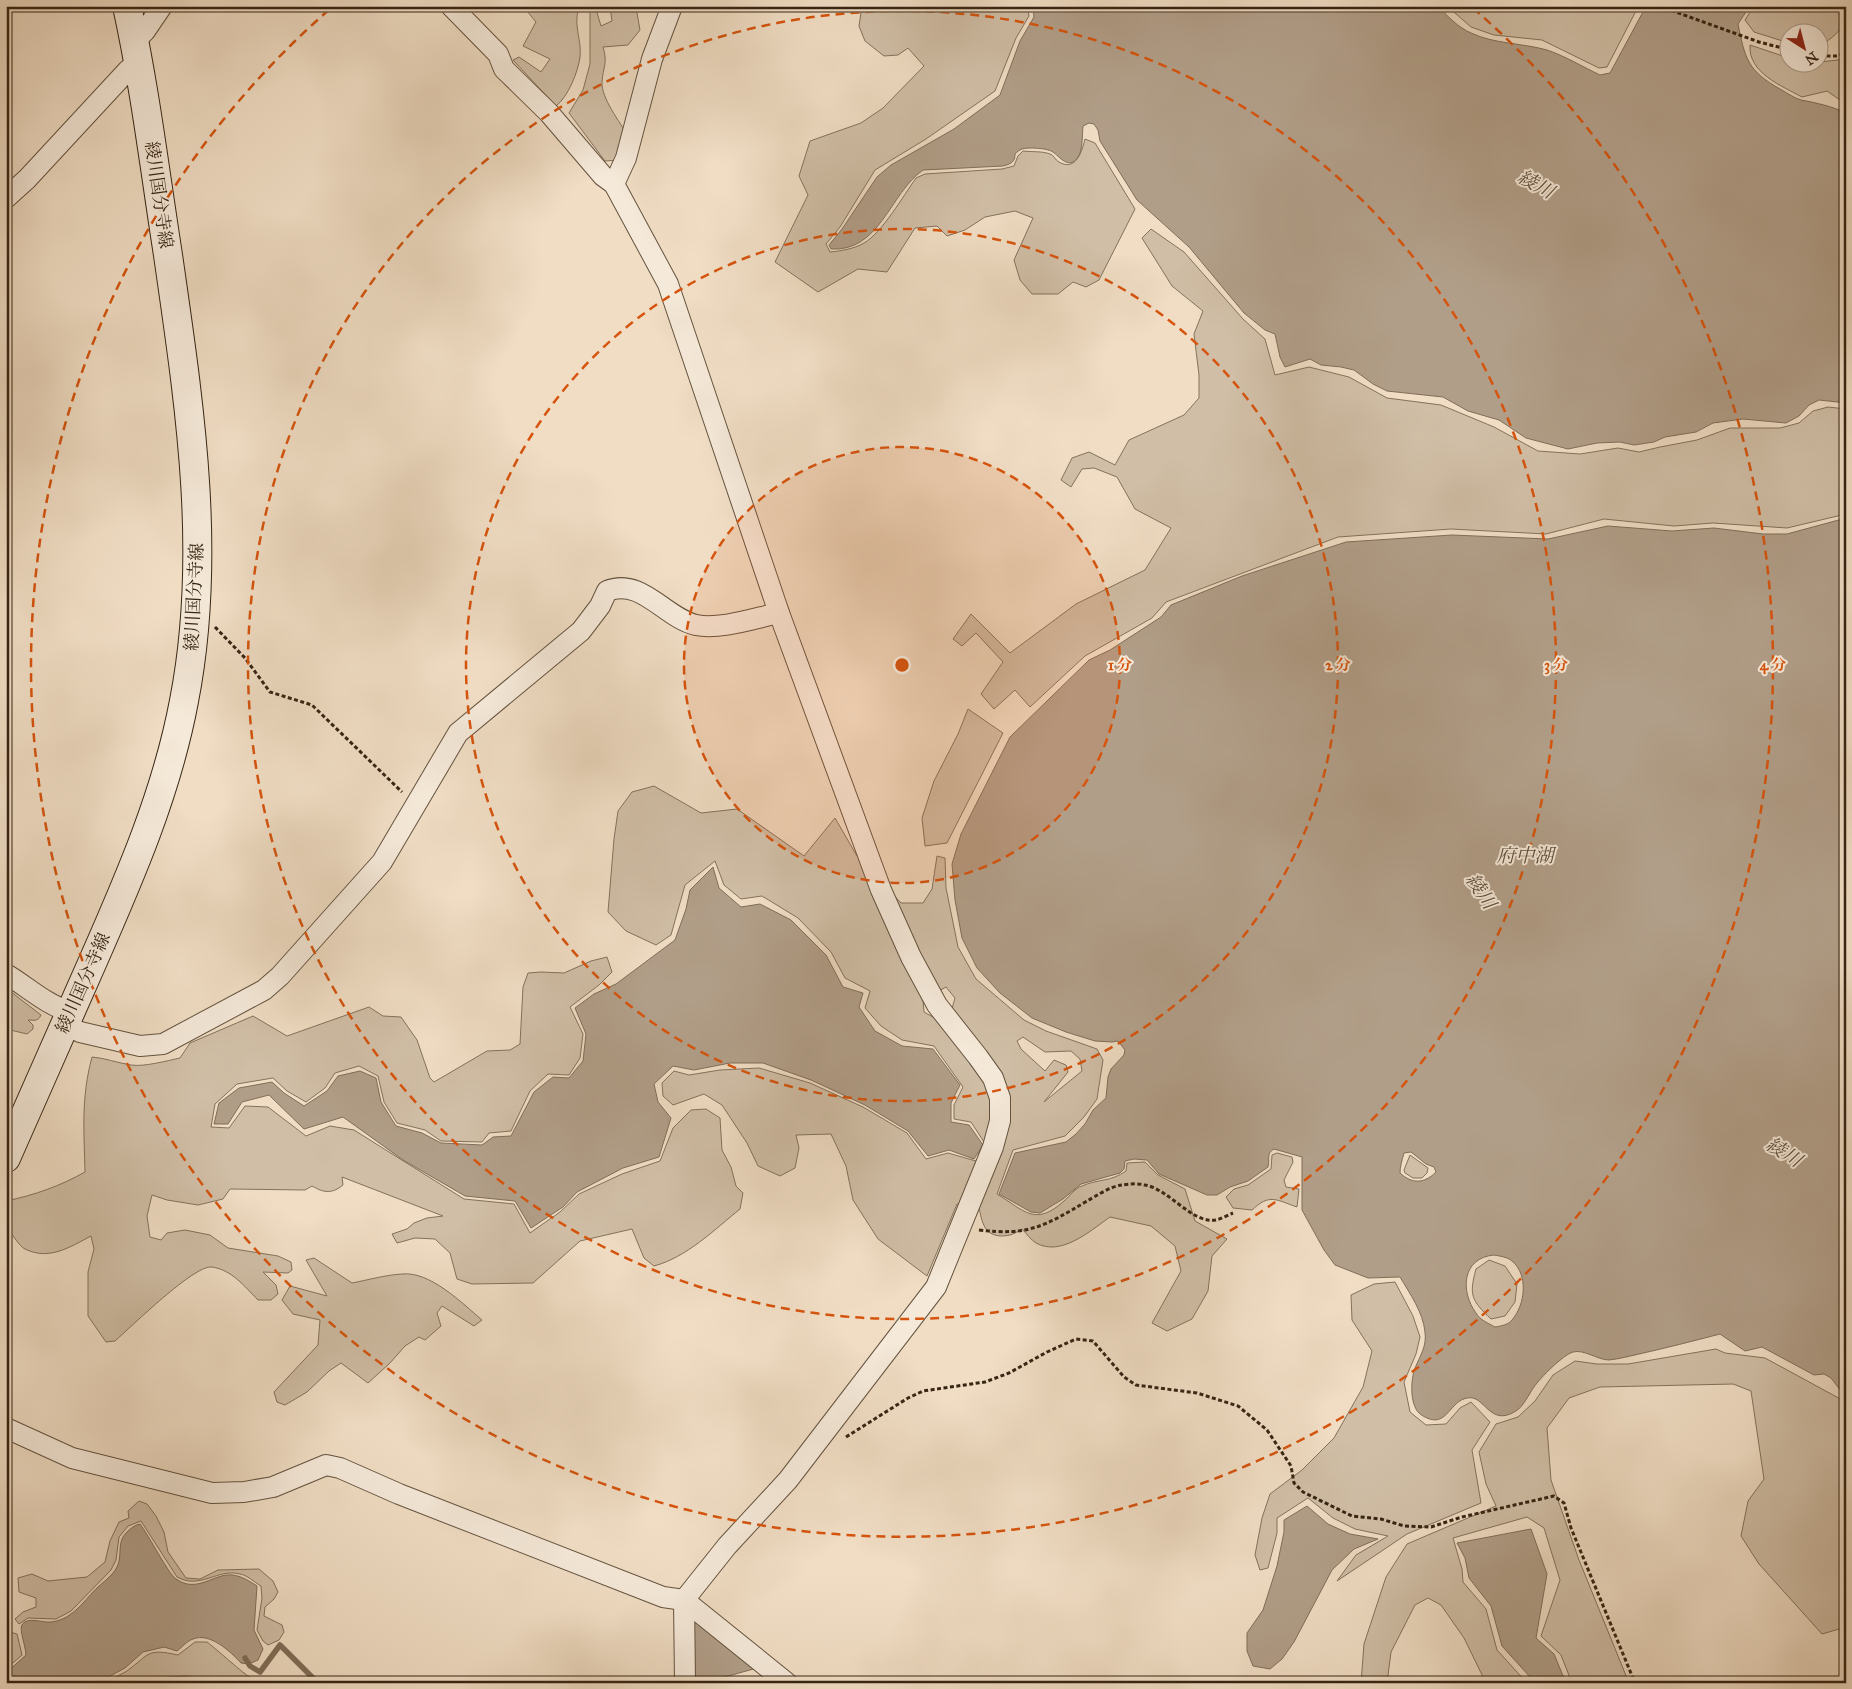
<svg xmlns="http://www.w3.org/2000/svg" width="1852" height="1689" font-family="'IM FELL Great Primer','Noto Serif JP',serif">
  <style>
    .green { fill: #d0bea6; stroke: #83725c; fill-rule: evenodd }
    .water { fill: #b19e88; stroke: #806e59; fill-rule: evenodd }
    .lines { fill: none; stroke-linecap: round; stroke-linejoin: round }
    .stream { stroke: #806e59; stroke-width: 5.5 }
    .minor-casing { stroke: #64533f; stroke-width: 22 }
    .secondary-casing { stroke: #362513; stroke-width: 30 }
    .path { stroke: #362513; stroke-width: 3; stroke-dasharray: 4 2.5; stroke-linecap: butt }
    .minor { stroke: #f5e9d9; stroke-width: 20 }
    .secondary { stroke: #f5e9d9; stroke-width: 28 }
    .ring { fill: none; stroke: #d6540d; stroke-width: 2.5; stroke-dasharray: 9 6 }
    .labels { text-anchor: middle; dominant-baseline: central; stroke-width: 4; stroke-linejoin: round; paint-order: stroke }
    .street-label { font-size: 18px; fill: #362513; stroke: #f5e9d9 }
    .water-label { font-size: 19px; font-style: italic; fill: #614f3c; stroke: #f5e9d9 }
    .centre { fill: #d6540d; stroke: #f5e9d9; stroke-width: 2.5 }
    .ring-label { font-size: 15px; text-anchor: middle; font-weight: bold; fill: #d6540d; stroke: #f5e9d9; stroke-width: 4; stroke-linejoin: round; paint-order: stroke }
  </style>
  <rect width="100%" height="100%" fill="#f0ddc4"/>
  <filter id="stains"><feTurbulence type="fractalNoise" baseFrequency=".004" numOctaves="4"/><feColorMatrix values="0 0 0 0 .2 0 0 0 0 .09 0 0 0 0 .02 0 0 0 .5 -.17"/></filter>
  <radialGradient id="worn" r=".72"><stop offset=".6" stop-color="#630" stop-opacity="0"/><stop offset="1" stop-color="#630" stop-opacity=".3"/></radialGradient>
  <g class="green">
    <path d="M526,6h54c-8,17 2,33 0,51 -2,15 -12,40 -24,49l-43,-46 6,-3 22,15 9,-13 -27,-13 13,-24 -9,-11z"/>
    <path d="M595,6l6,20 11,-5 -2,-14 22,-1 5,7 3,17 -12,15 -25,2c5,16 0,20 -1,35 -1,16 18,40 26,54l-9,24 -14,1 -36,-48 14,-23 7,-26v-53z"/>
    <path d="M862,6h165l2,10 -13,22 -21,53 -69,48 -51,31 -35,57 -14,17 4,8c10,-1 24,-3 34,-9 17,-9 40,-48 52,-65l9,-4 77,-5 12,-3 4,-10 5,-5c7,1 20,0 27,3 4,1 5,6 9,8 17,10 23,-11 26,-23l10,4 40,66 -36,71 -13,7 -13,-5 -15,12h-26l-12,-14 -6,-20 19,-42 -18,-7 -30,6 -20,13 -18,6 -10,-10 -22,2 -28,44 -29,-3 -40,23 -43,-30 33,-67 -9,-19 11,-35 51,-18 22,-15 41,-42 -16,-18 -10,7 -14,1 -19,-15 -6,-15z"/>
    <path d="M1447,6h187l4,1 -31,60 -8,1 -57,-28 -48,-5 -23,-8z"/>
    <path d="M1754,6h92c0,4 1,9 0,13 -2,9 -18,24 -26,25v-12h-30l-1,11 -35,-11 -9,-12z"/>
    <path d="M1750,45l39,13 1,4h30l26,-3v45l-19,-13 -25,6c-20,-11 -54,-24 -52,-52z"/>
    <path d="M1151,229l33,23 59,67 22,20 10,36 34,-8 40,10 38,21 54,7 53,22 44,24 42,3 38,-6 21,4 21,-5 37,-7 33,-12h50l19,-5 14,-12 15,-4 18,2v105l-59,14 -74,-5 -39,3 -70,-7 -58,15 -95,-5 -113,8 -172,65 -14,16 -67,38 -55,51 -15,-17 -21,19 -13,-15 22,-32 -27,-29 -14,13 -9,-7 18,-25 39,39 66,-49 69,-34 26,-42 -36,-19 -18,-32 -23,-9 -12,1 -11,18 -10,-7 11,-22 17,-6 26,13 14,-25 55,-25 15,-17v-23l-5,-41 9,-23 -31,-25 -30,-48z"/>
    <path d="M968,709l35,24 -56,110 -22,3 -3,-28 12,-37 24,-47z"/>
    <path d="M654,786l47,27 36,-4 67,47 31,-38 22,38 44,47h22l9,-14 5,-33 8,2 1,30 12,59 18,32 48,41 22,11 51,18 6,11 -6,39 -13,18 -19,19 -52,14 -16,44c28,17 38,33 67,7 6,-5 11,-13 18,-15 15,-7 29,-4 44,-15l1,-8 18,-1 13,13 27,14 10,32 32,18 -15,17 -4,35 -16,28 -25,12 -15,-8 29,-52 -6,-25 -24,-20 -41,-9c-20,14 -49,40 -74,26 -5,-3 -10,-10 -14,-14 -8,5 -12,7 -21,7 -19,-1 -19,-17 -23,-32h-21l-30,72 -49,-37 -25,-39 -7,-34 -15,-32 -35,1 3,13 -4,20 -15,8 -22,-10 -11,-23 -25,-38 -18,-11 -31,11 -10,-9 -1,-13 12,-12 15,4 31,-5 39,-2 51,15 53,24 44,26 19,26 22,-6 28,8 10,-16 -15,-23 -17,-3v-14l9,-18 -29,-41 -32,-6 -21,-14 -16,-18 5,-17 -25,-13 -14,-26 -33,-34 -36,-22 -21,3 -17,-14 -9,-24 -30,24 -14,50 -15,10 -30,-14 -18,-19 6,-73 4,-28 14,-19zM946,987l9,11 -4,14 -11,9 -16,-9 -1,-12zM1023,1037l22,15 26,-1 9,8 2,12 -38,31 24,-30 -2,-7 -12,-5 -9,11 -24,-22 -4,-8z"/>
    <path d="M607,957l5,15 -13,13 -29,22 13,27 -3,24 -11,17 -21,-1 -18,17 -19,40 -22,2 -7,9 -41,-1 -16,-11 -28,-7 -13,-21 -6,-26 -19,-10 -24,7 -10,15 -19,14 -19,-11 -14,-13 -36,6 -22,20 -4,23 18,1 16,-22 23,1 38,29 24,-10 24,4 110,69 50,5 16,29 30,-21 19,-18 43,-20 38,-13 13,-33 18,-18 15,-1 14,9 2,32 9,17 5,19 7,7 -3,16c-26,21 -53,48 -86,57l-10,-8 -12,-29 -52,12 -47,42 -61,1 -15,-5 -7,-26 -15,-14 -20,-1 -18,5 -5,-9 15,-5 7,-6 13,-5 16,-2 -101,-39 1,8c-11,9 -19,8 -31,1l-7,4 -75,-1 -7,10 -25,6 -31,-5 -15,-5 -5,21 3,21 11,3 6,-7 18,-3 25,5 18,13 50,8 13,6 1,8 -4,3 -25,-1 13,13 2,9 -7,6h-13c-14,-14 -26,-30 -46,-33 -17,-3 -81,60 -97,74l-9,1 -18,-26v-44l6,-23 -3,-13c-21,11 -42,25 -66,13 -6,-3 -11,-13 -16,-18h-3v-30c29,-6 54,-15 79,-29 -1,-42 -4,-74 7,-115 13,1 26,6 39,8 13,2 35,-4 49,-7l10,-15 63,-27 34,20 82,-29 14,9 18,1 16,23 13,38 4,4 53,-31 23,-1 10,-6 3,-57 5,-14 13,-1 23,1 27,-12z"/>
    <path d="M6,988l35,27c-3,7 -7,5 -13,5l5,5v4l-6,5 -21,-5z"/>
    <path d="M1277,1153l15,4 1,5 -9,18 2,7 13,2 -2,18c-21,-7 -27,-14 -45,3l-19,-2 -7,-11 8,-8 14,-4 23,-16 1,-14z"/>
    <path d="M1410,1155l18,13 -1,5 -5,5h-9l-8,-5 -1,-3z"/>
    <path d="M314,1258l38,25c16,-3 33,-8 50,-9 28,-3 60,29 80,46l-8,6 -32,-20 -5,7 4,13 -16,14 -6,-3 -14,9 -15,17 -22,20 -27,-20 -12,8 -22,21 -22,13 -8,-3 -3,-10 44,-47 2,-25 -27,-6 -11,-14 8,-14 37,10 -21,-36z"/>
    <path d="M1489,1260l16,6 12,18 -2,18 -10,14 -14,3c-20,-19 -22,-24 -15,-50z"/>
    <path d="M1395,1282l18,34 7,21 -4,17 -12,28 6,30 16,13 20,-1 14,-16 11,-6 19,20 -18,28 9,53 -74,31 -70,47 19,-26 32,-19 -33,-7 -22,-11 -25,-20 -31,20v15l-9,35 -8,2 -5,-15 7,-37 8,-24 32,-24 32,-32 29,-51 9,-36 -20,-31 -1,-25 23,-11z"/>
    <path d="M1716,1349l9,4 40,5 81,44v225l-24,7 -63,-70 -18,-28 7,-35 16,-22 -13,-88 -18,-7 -133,3 -31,11 -22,30 4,52 28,80 50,123h-57l-11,-28 -20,-19 19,-56 -16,-52 -17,-11 -74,21 9,31 1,13 23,27 11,41 30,33h-41l-22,-45 -23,-33 -13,-7 -13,7 -24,47 -4,31h-26l3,-39 22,-67 21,-33 89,-38 -10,-22 -7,-32 17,-28 22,-7 17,-16 18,-26 22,-14 22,3h31z"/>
    <path d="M139,1501l8,3 9,12 8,16 4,20 18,26 14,1 18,-9 41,-1 14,12 5,11 -4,7 -9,8 -1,9 18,9 2,7 -5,8 -11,5 -5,-4 -6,-11 5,-32 -1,-12c-7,-4 -14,-11 -21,-12 -23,-6 -39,16 -63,3l-36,-56 -13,5 -9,11 -3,23 -5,10 -40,41 -15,8 -28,-1 -9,6 -4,-5 8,-7 13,-5v-9l-17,-6 -1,-14 14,-4 16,7 39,-4 18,-15 5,-21 9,-19 10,-4 -1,-7z"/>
    <path d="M6,1631l11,3 5,21 -16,14z"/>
    <path d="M195,1642h12c7,5 39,34 43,35 16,4 33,0 48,6h-85l-27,-7 -32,2 -10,5h-39c7,-4 15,-8 22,-12 23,-17 19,-23 51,-16z"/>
  </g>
  <g class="water">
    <path d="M1033,6h405c9,10 21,22 33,27 23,11 51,10 76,17 18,6 36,17 53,25l10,-2 34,-63v-4h106l-12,18c7,35 10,47 42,65 7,4 14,9 21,11 16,3 30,6 45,13v290l-27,-3 -10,5 -10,11 -13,7 -43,-4 -30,4 -17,9 -31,5 -11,5 -20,3 -14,-3 -23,1 -29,6 -42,-11 -27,-18 -31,-9 -25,-14 -56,-6 -14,-7 -19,-14 -13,-3 -20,-2 -11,-6 -25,8 -5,-10 -5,-23 -10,-4 -21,-17 -55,-66 -52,-47 -37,-59 -2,-11 -4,-6 -5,-1 -6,3c-1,9 0,24 -5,31 -9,14 -19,-1 -25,-5 -5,-4 -26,-5 -31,-3 -3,1 -5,3 -7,5 0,8 -4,10 -12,12l-80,4c-33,23 -43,82 -92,79l-2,-4 13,-16 35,-52 14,-12 63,-36 46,-34 20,-54 14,-24z"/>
    <path d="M1846,518v874l-5,-1 -10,-13 -7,-4 -10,1 -52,-28 -17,4 -25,-17c-27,7 -54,14 -81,20 -9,2 -20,5 -30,6 -11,0 -25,-11 -36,-8 -10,3 -33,26 -39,35 -5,7 -11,20 -18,24 -27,17 -31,-17 -49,-13 -17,3 -20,29 -40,20 -5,-2 -9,-5 -11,-9 -6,-11 -5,-30 -1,-41 5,-12 12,-22 10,-36 -2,-20 -15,-38 -25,-55l-32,1 -33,-13 -11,-15 -22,-40v-53l-28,-8c-8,4 -4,10 -6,18l-20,14 -18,6 -13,8h-10l-48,-21 -12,-14 -13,-1 -9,2 -1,8 -4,4 -39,11 -18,15 -23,14 -9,-1 -32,-18 16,-41 51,-11 10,-8 9,-10 8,-14 13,-12 2,-21 3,-8 13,-14 1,-5 -7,-9 -6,1 -17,-1 -29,-9 -34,-14 -32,-25 -23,-25 -15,-30 -7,-38 -3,-36 9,-30 49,-97 79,-77 21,-10 51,-33 10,-12 71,-29 104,-34 106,-7 96,4 60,-13 64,5 42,-3 49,6h24zM1411,1152l15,12 8,3 2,5c-12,12 -24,12 -36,1 0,-6 2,-13 4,-20zM1494,1255c5,1 14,2 18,6 17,14 13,44 0,59 -4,5 -11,6 -17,7 -7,-4 -15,-7 -19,-14 -16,-22 -14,-55 18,-58z"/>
    <path d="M713,867l6,21 22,19 19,-3 31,16 35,35 17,32 20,6 -4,14 16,24 27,15 31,3 27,36 -9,18v19l18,3 14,20 -9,14 -25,-9 -21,6 -20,-25 -43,-26 -54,-25 -48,-17h-33l-36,7 -21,-4 -19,18 4,18 13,16 -12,39 -36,11 -46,24 -14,15 -32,21 -16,-27 -50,-5 -62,-36 -60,-43 -39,12 -35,-34 -27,7 -14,22h-14l5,-21 20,-15 33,-6 12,11 20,13 23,-15 11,-15 22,-5 16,7 5,24 15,24 26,7 19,10 41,2 11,-8 18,-1 23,-44 19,-15 16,1 14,-17 3,-27 -11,-26 19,-14 22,-10 59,-44 11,-31 4,-19z"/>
    <path d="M1307,1506l21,18 22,10 28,5 -24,10 -22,21 -38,72 -12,17 -12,10 -17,-3 -6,-15v-18l16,-23 14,-44 7,-34v-12z"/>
    <path d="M140,1524c9,12 28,49 36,55 21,15 38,-6 56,-4 10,1 17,6 25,11l-3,44 9,19 -5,11 -9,4 -8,-1c-10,-11 -31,-31 -48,-24 -6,2 -12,9 -16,12l-13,-4 -21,5 -18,16 -28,15h-91v-10l20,-18c0,-7 -7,-26 -4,-30 5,-9 20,-2 29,-3 19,-2 30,-17 42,-30 7,-8 19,-15 24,-25 6,-12 -1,-25 10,-35 4,-4 8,-7 13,-8z"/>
    <path d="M1531,1529l16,45 -11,64 18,16 12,29h-27l-9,-6 -28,-31 -11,-40 -22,-28 -4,-20 -8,-15z"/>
    <path d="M703,1621l54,47 -54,15h-11l-1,-59z"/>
  </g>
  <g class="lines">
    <path class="stream" d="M245,1658l5,8 10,6 20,-27 38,38"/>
    <defs>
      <g id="minor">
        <path d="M451,6l47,48 6,15 45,44 54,63 11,8 54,100 111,329 102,277 30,67 26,48 41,52 15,21 7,20v23l-7,26 -57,140 -148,193 -61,66 -43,54 1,83"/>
        <path d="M135,41l10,-10 17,-25"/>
        <path d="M614,184l12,-26 26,-99 20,-53"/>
        <path d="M6,198l21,-19 101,-109 10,-8"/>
        <path d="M6,974c22,13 40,31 65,38"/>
        <path d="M65,1025l15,7 60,14 23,-2 101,-54 16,-14 102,-114 76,-129 123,-102 19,-25 7,-15c34,-14 58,27 89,34 24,5 59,-7 83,-12"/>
        <path d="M6,1428l66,30 140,35 32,-1 29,-5 53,-22 14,3 59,26 264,103 21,3 103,83"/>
      </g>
      <path id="secondary" d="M6,1158c29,-66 58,-131 87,-197 37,-84 74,-169 91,-260 29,-148 5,-299 -16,-446 -13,-83 -23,-167 -41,-249"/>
    </defs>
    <use href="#minor" class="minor-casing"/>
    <use href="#secondary" class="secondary-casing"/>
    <g class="path">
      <path d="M1659,6l100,36 31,8"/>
      <path d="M1820,56h17l9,-3"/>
      <path d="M215,627l30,31 25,34 42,13 90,87"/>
      <path d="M979,1230c50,6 66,-4 108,-29 9,-5 24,-15 35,-16 6,-1 16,-2 23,0 24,4 47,39 71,35 5,-1 12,-5 17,-7"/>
      <path d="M846,1437l62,-39 15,-7 62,-9 24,-9 38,-21 29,-13 17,2 31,36 12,8 61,8 41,13 29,24 24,36 3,17 9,9 49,24 29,3 23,7 27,1 31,-10 92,-21 10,7 7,25 64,155"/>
    </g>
    <use href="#minor" class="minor"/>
    <use href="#secondary" class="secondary"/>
  </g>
  <circle cx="902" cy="665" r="218" fill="#d6540d" fill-opacity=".12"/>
  <g class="ring">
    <circle cx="902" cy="665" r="218"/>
    <circle cx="902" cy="665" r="436"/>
    <circle cx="902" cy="665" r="654"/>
    <path d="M1473 8A871 871 0 1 1 331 8"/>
  </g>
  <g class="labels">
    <g class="street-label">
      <text transform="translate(159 195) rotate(82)">綾川国分寺線</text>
      <text transform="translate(194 597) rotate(-87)">綾川国分寺線</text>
      <text transform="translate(83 983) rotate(-66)">綾川国分寺線</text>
    </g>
    <g class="water-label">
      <text transform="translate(1536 184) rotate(29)">綾川</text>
      <text x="1525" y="855">府中湖</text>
      <text transform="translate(1481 891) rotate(56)">綾川</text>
      <text transform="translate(1784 1152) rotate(32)">綾川</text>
    </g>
  </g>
  <circle cx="902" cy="665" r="8" class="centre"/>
  <g class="ring-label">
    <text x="1120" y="670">1 分</text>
    <text x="1338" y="670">2 分</text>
    <text x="1556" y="670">3 分</text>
    <text x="1773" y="670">4 分</text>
  </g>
  <rect width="1852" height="1689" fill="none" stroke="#f0ddc4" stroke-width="25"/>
  <rect x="8" y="8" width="1837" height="1674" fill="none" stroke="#362513" stroke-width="2.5"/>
  <rect x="12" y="12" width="1827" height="1664" fill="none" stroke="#362513"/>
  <g transform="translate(1804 48) rotate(144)"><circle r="24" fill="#f5e9d9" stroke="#a99b8a"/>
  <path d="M0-4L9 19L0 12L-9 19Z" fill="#8f2418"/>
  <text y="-8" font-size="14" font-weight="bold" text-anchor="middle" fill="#362513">N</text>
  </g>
  <rect width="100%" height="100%" filter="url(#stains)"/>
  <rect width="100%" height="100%" fill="url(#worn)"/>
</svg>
